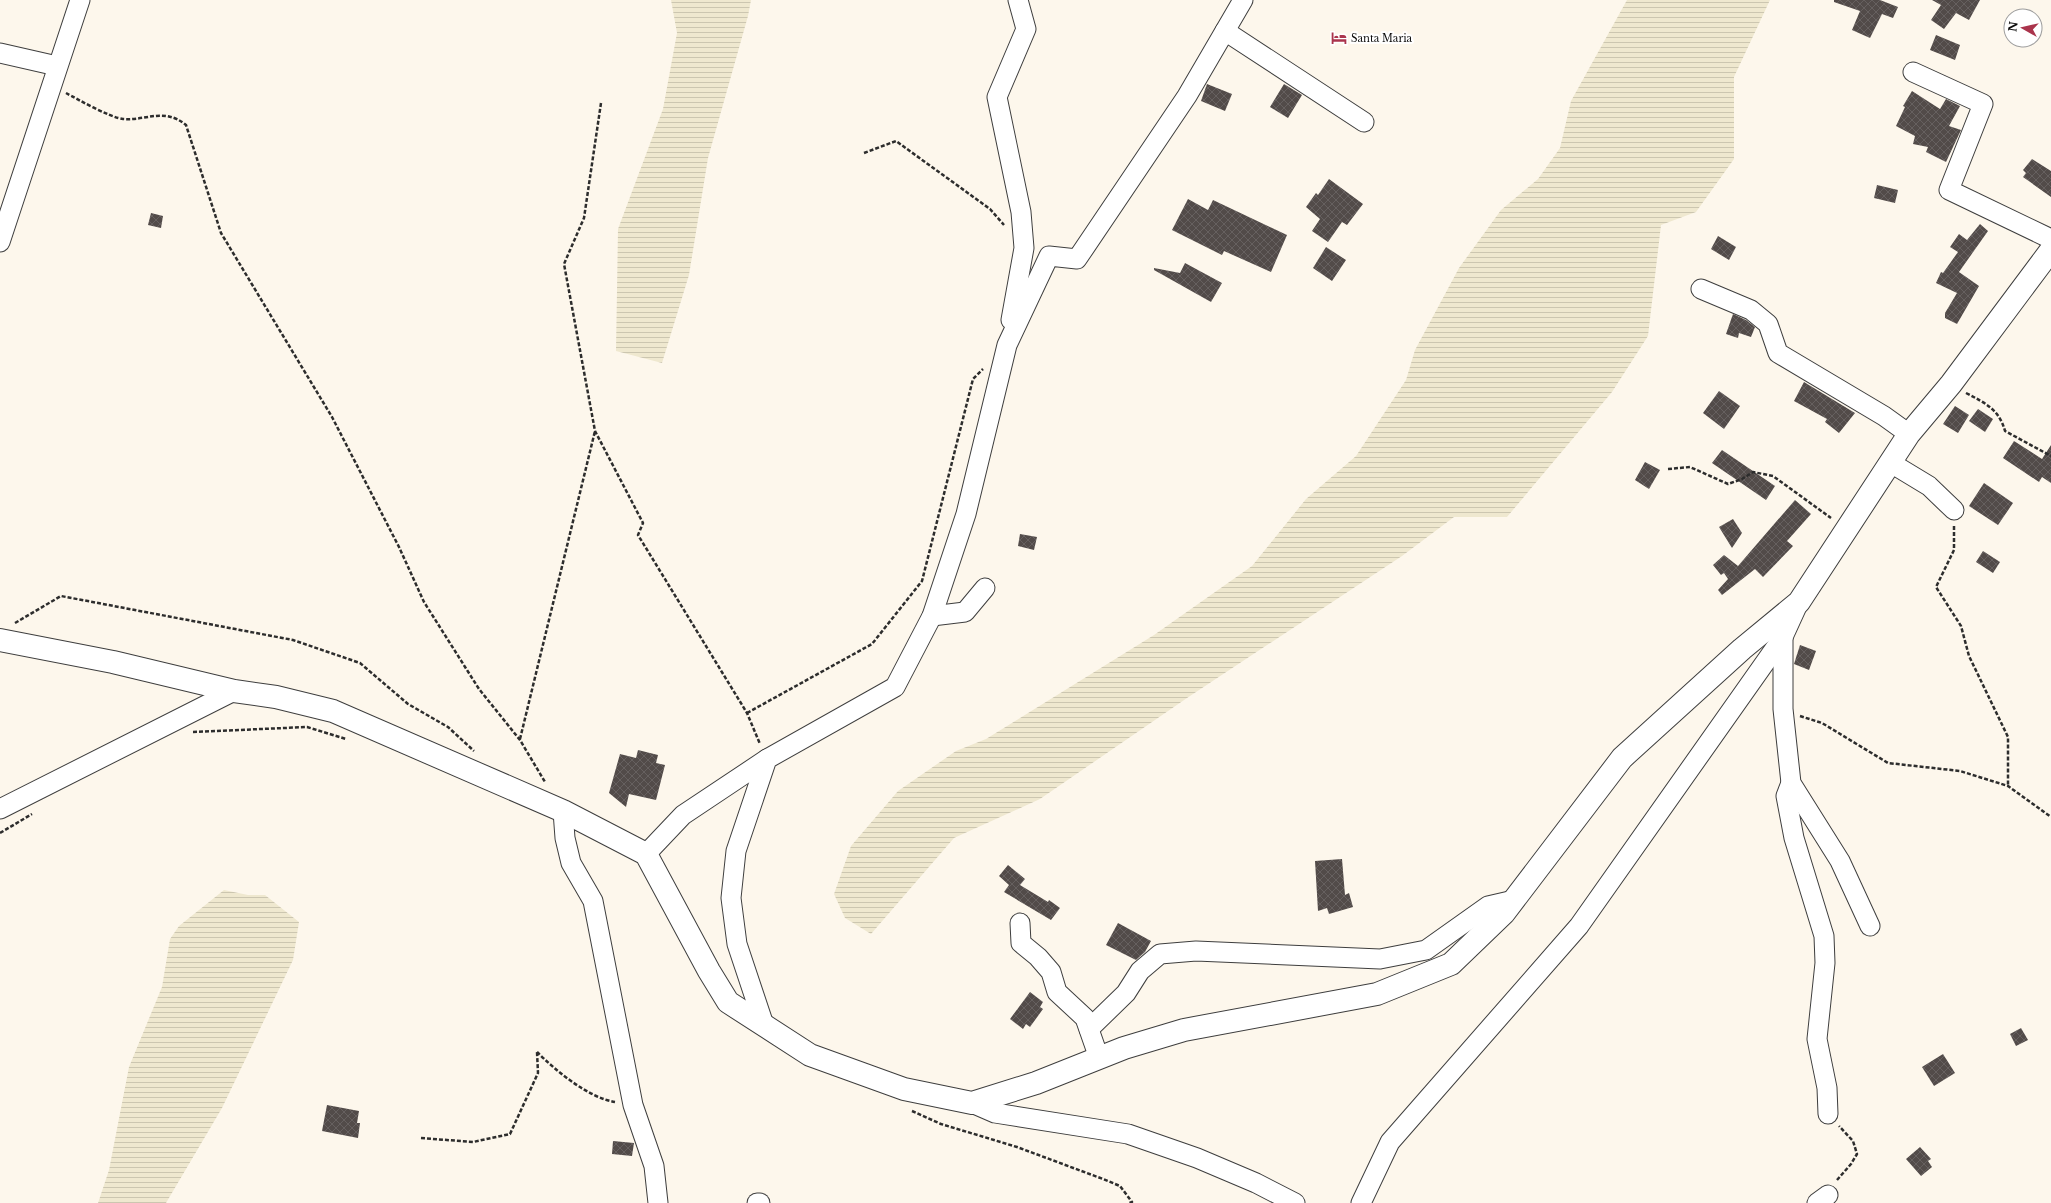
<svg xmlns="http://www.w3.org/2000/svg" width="2051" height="1203" font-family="'Libre Baskerville',serif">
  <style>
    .farmland { fill: url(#farmland-rules) }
    .building { fill: url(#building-cross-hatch) }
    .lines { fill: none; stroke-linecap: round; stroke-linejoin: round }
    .minor-casing { stroke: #3e3e3e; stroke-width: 21 }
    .tertiary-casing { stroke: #3e3e3e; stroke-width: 24 }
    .path { stroke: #2d2d2d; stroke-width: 2.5; stroke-dasharray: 4 2; stroke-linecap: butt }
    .minor { stroke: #fff; stroke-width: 19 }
    .tertiary { stroke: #fff; stroke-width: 22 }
    .labels { text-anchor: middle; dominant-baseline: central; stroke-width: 4; stroke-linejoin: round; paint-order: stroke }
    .poi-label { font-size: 10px; fill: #0b0b0b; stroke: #fff; text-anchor: start }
  </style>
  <defs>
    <pattern id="farmland-rules" width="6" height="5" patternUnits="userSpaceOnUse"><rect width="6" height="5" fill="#efe8cf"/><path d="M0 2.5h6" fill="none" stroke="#ccc6b0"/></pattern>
    <pattern id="building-cross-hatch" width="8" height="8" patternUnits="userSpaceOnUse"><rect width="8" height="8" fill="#524b49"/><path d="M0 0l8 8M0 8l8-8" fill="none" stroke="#66605f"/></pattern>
  </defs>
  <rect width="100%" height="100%" fill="#fdf7ec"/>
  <g class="farmland">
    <path d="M671,0h80l-3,16 -40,142 -19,117 -27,88 -46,-12 2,-122 45,-120 14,-76z"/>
    <path d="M1627,0h143l-36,77v82l-38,53 -35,13 -13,111 -36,56 -105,125h-53l-52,39 -215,142 -147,101 -86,39 -83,96 -26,-16 -11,-24 17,-48 47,-55 58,-40 30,-12 168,-104 98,-69 54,-67 50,-43 50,-76 9,-30 44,-82 42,-58 37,-31 22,-31 11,-47z"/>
    <path d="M224,890l24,5h17l34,27 -6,38 -71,148 -56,95h-68l11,-33 20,-103 33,-80 8,-48 9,-13z"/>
  </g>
  <g class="building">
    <path d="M1834,0h46l18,7 -5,11 -11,-4 -12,24 -18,-8 8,-19 -26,-9z"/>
    <path d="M1932,0h48l-11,20 -13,-7 -12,16 -13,-9 10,-15z"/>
    <path d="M1936,35l24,10 -5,15 -25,-10z"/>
    <path d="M1207,84l25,10 -7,17 -24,-10z"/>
    <path d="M1284,84l18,11 -14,23 -18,-11z"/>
    <path d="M1912,91l28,18 6,-10 14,7 -11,20 12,4 -15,32 -20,-10 2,-5 -15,-3 2,-8 -19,-10 9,-19 -2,-1z"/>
    <path d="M2032,159l19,12v26l-28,-20 3,-4 -3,-3z"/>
    <path d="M1329,179l34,25 -16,21 -5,-3 -14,20 -16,-11 8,-12 -14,-12 10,-14 2,2z"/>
    <path d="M1877,185l21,5 -3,13 -21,-5z"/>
    <path d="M1188,199l20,11 5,-10 74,35 -16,37 -47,-21 -2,4 -50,-25z"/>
    <path d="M151,213l12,3 -2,12 -13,-3z"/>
    <path d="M1980,224l8,7 -29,41 20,14 -22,38 -12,-6v-5l12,-20 -21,-10 5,-11 2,1 15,-21 -8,-5 9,-13 8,6z"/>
    <path d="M1718,236l18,11 -7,13 -18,-11z"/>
    <path d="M1326,247l20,13 -14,21 -19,-13z"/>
    <path d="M1185,263l37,20 -11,19 -57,-32v-2l26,5z"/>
    <path d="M1733,314l13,6 9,7 -4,10 -12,-4 -1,5 -12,-4z"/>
    <path d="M1804,382l51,31 -16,20 -14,-11 2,-3 -33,-18z"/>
    <path d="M1719,391l21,15 -16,23 -21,-16z"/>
    <path d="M1955,406l14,9 -11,18 -15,-9z"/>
    <path d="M1978,409l15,10 -8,13 -16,-11z"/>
    <path d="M2014,441l28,18 9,-14v38l-9,-6 -3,5 -36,-24z"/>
    <path d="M1722,450l53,36 -9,14 -54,-37z"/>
    <path d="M1645,462l15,8 -11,19 -14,-9z"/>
    <path d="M1984,483l29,20 -15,22 -29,-19z"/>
    <path d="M1795,500l16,14 -24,27 6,5 -30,31 -8,-8 -33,26 -4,-5 10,-11 -4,-6 -3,2 -8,-10 11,-10 14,11z"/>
    <path d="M1733,519l9,14 -10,15 -13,-21z"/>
    <path d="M1020,534l17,3 -3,13 -16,-4z"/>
    <path d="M1983,551l17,11 -7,11 -17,-11z"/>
    <path d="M1800,645l16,6 -7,19 -15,-6z"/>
    <path d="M638,750l20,5 -2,8 9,2 -9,35 -27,-6 -3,13 -17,-14 11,-39 16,4z"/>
    <path d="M1342,859l3,36 4,-2 4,14 -24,7 -2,-6 -9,3 -3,-50z"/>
    <path d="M1008,865l17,14 -5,6 28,17 1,-2 11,8 -9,12 -47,-28 5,-7 -10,-9z"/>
    <path d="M1118,923l33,18 -6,11 -9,8 -30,-15z"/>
    <path d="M1030,992l13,10 -3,5 3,2 -13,18 -4,-3 -3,5 -13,-10z"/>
    <path d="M2021,1028l7,12 -12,6 -6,-12z"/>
    <path d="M1943,1054l12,19 -21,13 -12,-19z"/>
    <path d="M327,1105l32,6 -2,12h3l-2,15 -36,-7z"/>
    <path d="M613,1141l21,2 -2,13 -20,-2z"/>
    <path d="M1920,1147l11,12 -3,2 4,6 -11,9 -15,-17z"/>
  </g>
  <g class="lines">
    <defs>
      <g id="minor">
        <path d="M1225,31l139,91"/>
        <path d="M0,53l57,13"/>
        <path d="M1913,72l70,32 -34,86 102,49"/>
        <path d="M0,242l80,-242"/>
        <path d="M1701,289l50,21 17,14 10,29 106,63 25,18"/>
        <path d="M1011,320l13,-72 -3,-36 -24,-115 29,-68 -8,-29"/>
        <path d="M1891,463l38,23 25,24"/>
        <path d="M932,616l33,-4 20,-24"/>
        <path d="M1783,637v72l8,74 49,78 30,65"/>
        <path d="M1791,783l-5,13 8,42 30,98 1,27 -8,76 10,49 1,26"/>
        <path d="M0,809l234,-118"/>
        <path d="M563,811l2,27 6,25 22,38 40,204 21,61 4,37"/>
        <path d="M646,854l37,-39 84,-56"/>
        <path d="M1020,923l1,20 17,14 13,15 6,20 28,26 14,40"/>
        <path d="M764,1025l-27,-81 -6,-46 5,-47 31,-92 128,-72 37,-71 34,-102 41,-169 42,-89 28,3 110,-163 56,-96"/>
        <path d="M1089,1029l37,-36 14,-22 20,-17 36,-3 184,8 46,-9 62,-44 26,-6"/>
        <path d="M972,1103l23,10 133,21 69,24 59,25 39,20"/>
        <path d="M757,1203h3"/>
        <path d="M1361,1203l29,-61 189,-216 204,-289 16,-35"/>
        <path d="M1817,1203l11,-8"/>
      </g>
      <path id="tertiary" d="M0,640l113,22 121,29 42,6 57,14 230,100 83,43 63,117 19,31 82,53 94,34 68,14 64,-20 88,-35 60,-18 193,-36 74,-30 53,-51 118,-155 120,-109 57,-47 110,-168 42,-50 100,-134"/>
    </defs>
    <use href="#minor" class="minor-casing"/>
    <use href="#tertiary" class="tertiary-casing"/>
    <g class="path">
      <path d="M66,93c11,6 45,25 57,26 23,2 41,-12 63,6l35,108 111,184 67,130 25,55 55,87 41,51 25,42"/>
      <path d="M601,103l-17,115 -20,46 31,167 48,92 -5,12 109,178 13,31"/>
      <path d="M864,153l32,-12 94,68 14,16"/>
      <path d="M1966,393c19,10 33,16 39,38l46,25"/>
      <path d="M1668,469l22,-2 38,17 14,-5 11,-7 20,4 58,42"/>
      <path d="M1954,526v24l-18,37 25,39 8,30 39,81v49"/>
      <path d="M15,623l46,-27 232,44 67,23 48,41 40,23 26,24"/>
      <path d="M747,713l125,-69 50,-63 51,-202 10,-10"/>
      <path d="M1800,716l22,7 66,40 72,8 48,15 43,31"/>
      <path d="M193,732l114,-5 39,12"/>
      <path d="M520,739l75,-308"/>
      <path d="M0,833l32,-19"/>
      <path d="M537,1052c19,19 52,46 78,50"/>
      <path d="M912,1111l29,13 76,23 86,32 17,7 12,16 -3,1"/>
      <path d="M421,1138l52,4 37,-8 28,-61 -1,-21"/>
      <path d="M1837,1180l14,-16 6,-10 -4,-13 -14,-15"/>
    </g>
    <use href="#minor" class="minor"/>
    <use href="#tertiary" class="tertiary"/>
  </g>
  <defs>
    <symbol id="hotel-bare" viewBox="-9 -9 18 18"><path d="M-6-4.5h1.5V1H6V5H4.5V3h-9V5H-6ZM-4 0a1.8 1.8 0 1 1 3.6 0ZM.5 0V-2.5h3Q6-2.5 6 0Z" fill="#aa344c" stroke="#fff" stroke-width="2.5" paint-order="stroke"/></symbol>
  </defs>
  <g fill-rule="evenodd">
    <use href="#hotel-bare" x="1328" y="27" width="22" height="22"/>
  </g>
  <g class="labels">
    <g class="poi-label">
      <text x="1351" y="38">Santa Maria</text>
    </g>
  </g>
  <g transform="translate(2023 28) rotate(278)"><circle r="19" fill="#ffffff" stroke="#9d9d9d"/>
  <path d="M0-3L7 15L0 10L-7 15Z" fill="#aa344c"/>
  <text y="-6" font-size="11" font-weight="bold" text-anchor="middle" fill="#0b0b0b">N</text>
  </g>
</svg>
